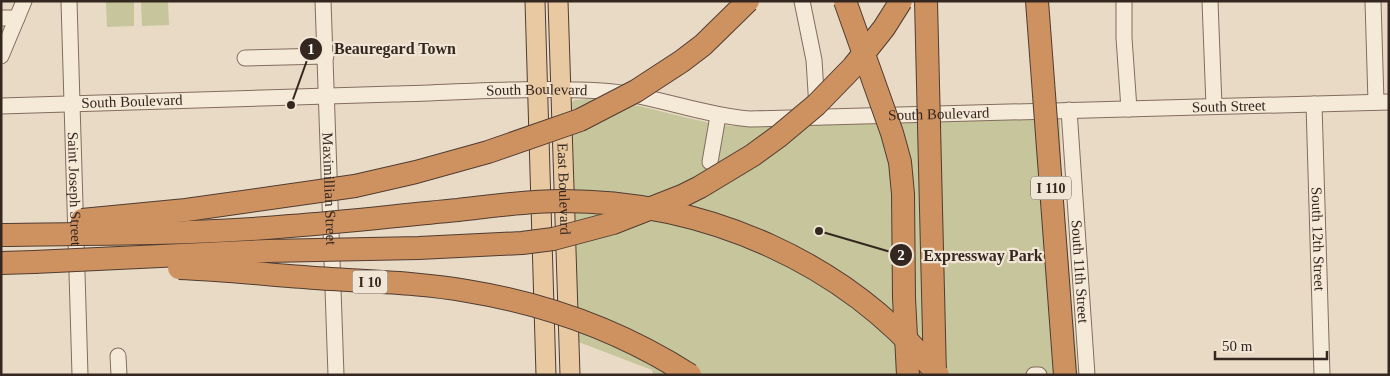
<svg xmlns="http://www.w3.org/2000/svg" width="1390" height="376" font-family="Georgia,serif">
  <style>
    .green { fill: #c6c59b }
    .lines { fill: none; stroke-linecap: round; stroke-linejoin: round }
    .minor-casing { stroke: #826d5e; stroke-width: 17 }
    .major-casing { stroke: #503c31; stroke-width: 21 }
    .highway-casing { stroke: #503c31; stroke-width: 24 }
    .minor { stroke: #f5e9d8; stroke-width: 15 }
    .major { stroke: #e8c9a2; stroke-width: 19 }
    .highway { stroke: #ce9160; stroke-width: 22 }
    .highway-bridge-casing { stroke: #503c31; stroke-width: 24; stroke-linecap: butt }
    .highway-bridge { stroke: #ce9160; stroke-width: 22 }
    .labels { text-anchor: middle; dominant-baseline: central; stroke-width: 4.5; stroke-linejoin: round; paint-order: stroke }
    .shield { fill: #f1e5d5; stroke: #6d6056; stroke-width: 1 }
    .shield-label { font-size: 14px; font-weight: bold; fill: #342720 }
    .street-label { font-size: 15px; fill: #342720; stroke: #f1e5d5 }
    .leader { fill: none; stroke: #342720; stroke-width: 2 }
    .callout-dot { fill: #342720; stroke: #f1e5d5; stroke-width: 2 }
    .mark-label { font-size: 15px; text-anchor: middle; font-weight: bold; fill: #fff }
    .callout-label { font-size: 16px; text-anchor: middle; font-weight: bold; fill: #342720; stroke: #f1e5d5; stroke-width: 4.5; stroke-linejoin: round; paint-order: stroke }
  </style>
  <rect width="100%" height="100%" fill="#e9dac6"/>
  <g class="green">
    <path d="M106,1h28v25l-27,1z"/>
    <path d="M141,1h27l1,24 -27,1z"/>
    <path d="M588,99c51,2 93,21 143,27l327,-8 2,3 1,50 17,204h-425l-1,-5 -76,-29 -6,-238 5,-3z"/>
  </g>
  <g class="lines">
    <defs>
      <g id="minor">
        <path id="s1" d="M69,1l11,374"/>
        <path id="s2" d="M323,1l13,374"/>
        <path d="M802,1l12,59 3,48"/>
        <path d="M1124,1v37l5,71"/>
        <path d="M1210,1l4,105"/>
        <path d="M1373,1l3,101"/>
        <path d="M1,18h16"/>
        <path d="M1,56l23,-55"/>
        <path d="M245,58l81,-2"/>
        <path id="s3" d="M1314,104l8,271"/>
        <path id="s4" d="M1,106c131,-5 262,-9 393,-12 69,-2 139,-7 208,-3 50,3 97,24 148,28l639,-17"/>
        <path id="s5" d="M1069,110l18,265"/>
        <path d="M710,162l8,-46"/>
        <path d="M118,356l1,19"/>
        <path d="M1034,375h5"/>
      </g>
      <g id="major">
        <path d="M535,1l11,374"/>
        <path id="s6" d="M558,1l12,374"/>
      </g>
      <path id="highway" d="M1,263l33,-1"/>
    </defs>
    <use href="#minor" class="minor-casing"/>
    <use href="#major" class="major-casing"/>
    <use href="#highway" class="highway-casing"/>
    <use href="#minor" class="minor"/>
    <use href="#major" class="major"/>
    <use href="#highway" class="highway"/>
    <defs>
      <g id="highway-bridge">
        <path d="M845,1l47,132 8,29 3,32 1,104 4,77"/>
        <path d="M926,1l9,374"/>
        <path d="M1037,1l28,374"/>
        <path d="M82,220l104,-10 169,-24 61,-14 72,-20 92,-32 56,-29 46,-30 21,-16 45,-44"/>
        <path d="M1,235c96,-2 193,0 289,-9 56,-4 112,-11 168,-16 35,-4 69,-9 104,-9 144,0 285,61 376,174"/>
        <path d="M34,262l233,-11 152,-3 103,-5 31,-4 60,-16 69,-27 18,-9 53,-32 26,-19 37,-31 37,-38 31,-39 17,-27"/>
        <path d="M179,268c51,2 101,8 152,11 45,3 92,4 136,12 80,13 154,40 223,84"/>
      </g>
    </defs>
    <use href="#highway-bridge" class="highway-bridge-casing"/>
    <use href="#highway-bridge" class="highway-bridge"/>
  </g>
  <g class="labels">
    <g class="shield">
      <rect x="1031" y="176.5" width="40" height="23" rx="4"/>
      <rect x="352.5" y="270.5" width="35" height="23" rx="4"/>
    </g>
    <g class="shield-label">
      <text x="1051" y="188">I 110</text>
      <text x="370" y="282">I 10</text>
    </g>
    <g class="street-label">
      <text stroke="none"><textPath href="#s4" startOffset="536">South Boulevard</textPath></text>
      <text stroke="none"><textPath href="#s4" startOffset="131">South Boulevard</textPath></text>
      <text stroke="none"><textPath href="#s4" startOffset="1231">South Street</textPath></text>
      <text stroke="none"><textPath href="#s4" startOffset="941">South Boulevard</textPath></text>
      <text stroke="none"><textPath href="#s1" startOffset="188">Saint Joseph Street</textPath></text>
      <text stroke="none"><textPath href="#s2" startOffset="188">Maximillian Street</textPath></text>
      <text stroke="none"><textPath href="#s6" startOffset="188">East Boulevard</textPath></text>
      <text stroke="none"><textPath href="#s3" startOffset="135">South 12th Street</textPath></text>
      <text stroke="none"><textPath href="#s5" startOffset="162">South 11th Street</textPath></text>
    </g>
  </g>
  <path class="leader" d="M291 105L311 49M819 231L901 255"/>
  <g class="callout-dot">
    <circle cx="291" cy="105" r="5"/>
    <circle cx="819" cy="231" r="5"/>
    <circle cx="311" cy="49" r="12"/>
    <circle cx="901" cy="255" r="12"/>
  </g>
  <g class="mark-label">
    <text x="311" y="54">1</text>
    <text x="901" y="260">2</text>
  </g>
  <g class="callout-label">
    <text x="395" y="54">Beauregard Town</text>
    <text x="983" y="261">Expressway Park</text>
  </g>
  <rect width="1390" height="376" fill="none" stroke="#342720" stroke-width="5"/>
  <path d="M1215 351v8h112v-8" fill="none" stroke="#342720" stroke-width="2.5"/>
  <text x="1222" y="351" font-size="15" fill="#342720" stroke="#f1e5d5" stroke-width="4" paint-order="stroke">50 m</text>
</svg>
